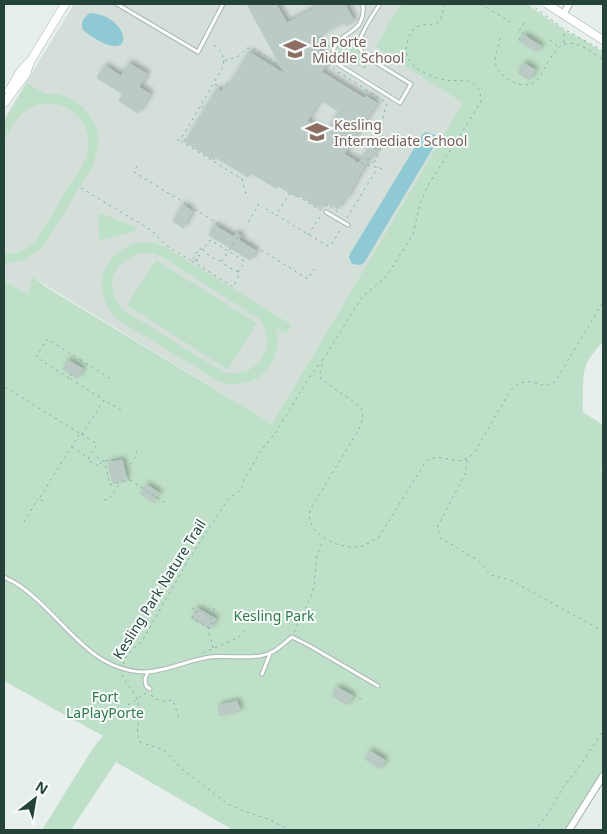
<svg xmlns="http://www.w3.org/2000/svg" width="607" height="834" font-family="'Noto Sans',sans-serif">
  <style>
    .built { fill: #d4dfda }
    .green { fill: #bfe0c8; fill-rule: evenodd }
    .water { fill: #8ec9d4 }
    .building { fill: #bbcac4; stroke: #b8c9c2; fill-rule: evenodd; filter: url(#shadow) }
    .lines { fill: none; stroke-linecap: round; stroke-linejoin: round }
    .service-casing { stroke: #a8b8b2; stroke-width: 5 }
    .minor-casing { stroke: #a8b8b2; stroke-width: 8 }
    .tertiary-casing { stroke: #a8b8b2; stroke-width: 9 }
    .path { stroke: #86b3a5; stroke-width: 1; stroke-dasharray: 2.5 4; stroke-linecap: butt }
    .service { stroke: #fff; stroke-width: 3 }
    .minor { stroke: #fff; stroke-width: 6 }
    .tertiary { stroke: #fff; stroke-width: 8 }
    .labels { text-anchor: middle; dominant-baseline: central; stroke-width: 4; stroke-linejoin: round; paint-order: stroke }
    .education-label { font-size: 14px; fill: #785e54; stroke: #f7fbf9; text-anchor: start }
    .street-label { font-size: 14px; fill: #24423a; stroke: #f7fbf9 }
    .park-label { font-size: 14px; fill: #2d7a4b; stroke: #f7fbf9 }
  </style>
  <defs>
    <filter id="shadow"><feDropShadow dx="3" dy="-3" stdDeviation="2.5" flood-color="#0004"/></filter>
  </defs>
  <rect width="100%" height="100%" fill="#e6efeb"/>
  <path class="built" d="M74,4h327l-26,43 89,56 -192,321 -238,-146 -6,17 -24,-15v-161z"/>
  <g class="green">
    <path d="M401,4h126l40,28 15,7 21,13v290c-18,20 -20,24 -20,50 0,7 -1,13 0,20l20,13v42l-2,3 2,5v296l-37,59h-333l-117,-68 -45,68h-29l51,-82 10,-12 -99,-55v-401l24,15 5,-18 13,10 226,137 191,-321 -88,-56z"/>
    <path d="M352,37c7,7 6,16 14,23l-4,7 -16,-10 -5,6 -4,-8 1,-9z"/>
    <path d="M27,83l18,11h12l10,3 16,10 12,18 3,11v11l-5,18 -50,82 -19,13 -20,4v-10c15,1 27,-7 35,-18 10,-17 20,-33 30,-50 7,-11 17,-23 19,-37 5,-31 -29,-56 -58,-41 -13,7 -19,20 -26,32v-18z"/>
    <path d="M99,213l32,12 5,2 -1,4 -36,10z"/>
    <path d="M141,242l14,1 12,5 125,77 -6,9 -10,-6c8,37 -20,64 -56,54l-97,-59c-35,-24 -25,-73 18,-81zM140,253h11l11,4 96,61c23,27 0,62 -35,54l-101,-63c-19,-24 -9,-47 18,-56z"/>
    <path d="M156,260l101,63 -29,47 -101,-65z"/>
  </g>
  <g class="water">
    <path d="M90,13c43,3 48,60 -7,17 -3,-8 1,-13 7,-17z"/>
    <path d="M426,132l9,3 1,5 -3,8 -69,115 -4,2 -8,-1 -3,-7 1,-3 73,-120z"/>
  </g>
  <g class="building">
    <path d="M247,4h29l11,19 36,-19h22l9,17 -8,5 -2,-4 -27,15 2,5 -3,2 11,19 -5,9 42,26 2,-2 11,7 -33,51 15,9 11,-17 6,4 -6,10 -2,-1 -22,40 -2,-1 -6,11 -13,-7 -4,7 -23,-14 -1,2 -19,-11 -2,2 -25,-15 -3,4 -33,-20 -1,3 -29,-18 32,-53 5,3 3,-6 2,2 22,-36 36,22zM320,100l19,11 -13,22 -19,-12z"/>
    <path d="M524,35l17,11 -4,6 -18,-11z"/>
    <path d="M129,63l18,11 -8,13 11,7 -12,19 -19,-12 4,-7 -26,-16 8,-12 16,10z"/>
    <path d="M524,63l11,7 -6,10 -11,-7z"/>
    <path d="M183,205l9,6 -9,17 -10,-7z"/>
    <path d="M214,225l20,12 2,-4 5,3 -2,4 17,11 -6,9 -41,-25z"/>
    <path d="M68,360l15,9 -6,9 -14,-9z"/>
    <path d="M122,460l5,20 -14,3 -5,-20z"/>
    <path d="M145,484l16,10 -7,2 1,7 -16,-10 7,-2z"/>
    <path d="M197,608l19,11 -6,10 -19,-11z"/>
    <path d="M337,687l16,9 -6,9 -15,-9z"/>
    <path d="M237,701l3,10 -20,5 -2,-10z"/>
    <path d="M370,751l15,9 -5,9 -15,-10z"/>
  </g>
  <g class="lines">
    <defs>
      <g id="service">
        <path d="M117,4l81,48 25,-48"/>
        <path d="M363,4c2,32 -19,23 -30,46l3,13 64,40 11,-19 -46,-28c-3,-4 -6,-7 -6,-11 0,-10 15,-32 21,-41"/>
        <path d="M326,212l22,13"/>
        <path d="M4,577c5,3 11,5 16,9 43,29 68,86 126,86 22,-1 42,-12 64,-15 16,-2 45,3 60,-4 8,-3 15,-11 22,-16l18,9 68,40"/>
        <path d="M148,672l-3,7 1,7 4,3"/>
        <path d="M262,674l8,-20"/>
      </g>
      <g id="minor">
        <path d="M563,15l6,-11"/>
        <path d="M569,830l34,-54"/>
      </g>
      <g id="tertiary">
        <path d="M547,4l56,36"/>
        <path d="M9,91l11,-19 8,-9"/>
        <path d="M4,103l22,-29 4,-12 35,-58"/>
      </g>
    </defs>
    <use href="#service" class="service-casing"/>
    <use href="#minor" class="minor-casing"/>
    <use href="#tertiary" class="tertiary-casing"/>
    <g class="path">
      <path d="M445,4l-5,17c-7,6 -18,1 -25,7 -6,5 -8,14 -9,21 0,18 24,28 39,31 8,2 16,-1 23,1 5,2 9,6 12,10l1,11 -54,85 -7,17 -7,30 -16,26 -12,18 -23,19 -39,63 -3,13 1,6 40,28 2,11 -4,11 -49,81c-6,23 28,39 47,37 8,-1 15,-6 22,-10l47,-76c19,-11 30,10 48,-8l36,-62c19,-21 30,2 45,-9l48,-80"/>
      <path d="M481,4l29,18"/>
      <path d="M530,4l34,25 39,22"/>
      <path d="M500,38c-1,8 -7,19 -4,27 4,13 29,28 41,15 8,-9 16,-33 28,-36 13,-4 28,9 38,16"/>
      <path d="M318,39l11,5"/>
      <path d="M519,40l4,-7 -4,-2 5,-9"/>
      <path d="M550,40l8,6"/>
      <path d="M564,43v-13"/>
      <path d="M214,45c8,6 11,12 9,22l-42,72 1,3 60,37 5,19"/>
      <path d="M328,47l5,-8"/>
      <path d="M327,50l3,15 5,5 52,33 -4,15 -1,27 -9,20"/>
      <path d="M225,61l14,-5 8,-8 8,1 25,17"/>
      <path d="M364,68l3,-5"/>
      <path d="M215,84l8,5"/>
      <path d="M363,97l4,-6"/>
      <path d="M201,106l4,3"/>
      <path d="M177,140h9"/>
      <path d="M367,158l6,5"/>
      <path d="M355,161l27,8"/>
      <path d="M137,166l-3,6 174,107 6,-10"/>
      <path d="M81,188l70,42 16,16 25,15h3l3,-6 2,1 -4,7"/>
      <path d="M290,193l-14,22 52,31 3,-1 11,-18"/>
      <path d="M297,196l25,15"/>
      <path d="M257,204l5,3"/>
      <path d="M326,206l1,-2 11,8"/>
      <path d="M266,209l10,6"/>
      <path d="M347,218l31,-51"/>
      <path d="M248,222l11,-17"/>
      <path d="M308,235l14,-21"/>
      <path d="M203,249c3,6 12,11 18,12"/>
      <path d="M192,261l41,26 6,-11 -1,-4 6,-9 -1,-3 -33,-20 -7,9h-4l-6,10"/>
      <path d="M238,272l-13,-7 -3,-4 20,-30"/>
      <path d="M77,366l4,-6 30,19"/>
      <path d="M72,374l-3,4 34,21"/>
      <path d="M69,378l-33,-21 11,-18 34,21"/>
      <path d="M5,387l74,46"/>
      <path d="M81,434l2,-1 21,-33 20,12"/>
      <path d="M72,447l17,11 -2,2 12,6 4,-6"/>
      <path d="M97,457l7,4 6,24 19,-5 -5,-22 -20,3"/>
      <path d="M467,460l-2,14 -27,52 1,11 40,24 12,14 19,5 93,51"/>
      <path d="M127,470l10,-16 -2,-5"/>
      <path d="M130,480l37,24"/>
      <path d="M104,500l5,-1 11,-16"/>
      <path d="M43,501l-4,-2 41,-66 17,11 -8,14"/>
      <path d="M24,522l14,-23"/>
      <path d="M192,608l4,2"/>
      <path d="M210,616l6,-10"/>
      <path d="M209,628l-17,-10 6,-9 16,11 -6,9 5,19"/>
      <path d="M294,632l17,-36 3,-10 3,-32 7,-14"/>
      <path d="M203,653l36,-16 8,-9"/>
      <path d="M123,664l4,-9 15,-14 47,-82 40,-61 12,-8 3,-10 16,-28 16,-20 35,-57 11,-14"/>
      <path d="M122,675c5,11 16,20 17,32 2,13 -5,20 1,35l24,8 18,19 46,35 16,7 24,8 21,11"/>
      <path d="M342,689l21,11"/>
      <path d="M151,695c8,7 12,7 22,5l6,18"/>
      <path d="M128,705l18,-12"/>
      <path d="M533,830c18,-12 25,-42 42,-57l28,-42"/>
    </g>
    <use href="#service" class="service"/>
    <use href="#minor" class="minor"/>
    <use href="#tertiary" class="tertiary"/>
  </g>
  <defs>
    <symbol id="school-bare" viewBox="-9 -9 18 18"><path d="M0-5L7-2L0 1L-7-2ZM-4 1L0 2.5L4 1V4Q0 6-4 4Z" fill="#8d6e63" stroke="#f7fbf9" stroke-width="2.5" paint-order="stroke"/></symbol>
  </defs>
  <g fill-rule="evenodd">
    <use href="#school-bare" x="279" y="33" width="32" height="32"/>
    <use href="#school-bare" x="301" y="116" width="32" height="32"/>
  </g>
  <g class="labels">
    <g class="education-label">
      <text x="312" y="41">La Porte<tspan x="312" dy="16">Middle School</tspan></text>
      <text x="334" y="124">Kesling<tspan x="334" dy="16">Intermediate School</tspan></text>
    </g>
    <g class="street-label">
      <text transform="translate(159 589) rotate(-58)">Kesling Park Nature Trail</text>
    </g>
    <g class="park-label">
      <text x="274" y="615">Kesling Park</text>
      <text x="105" y="696">Fort<tspan x="105" dy="16">LaPlayPorte</tspan></text>
    </g>
  </g>
  <rect width="607" height="834" fill="none" stroke="#24423a" stroke-width="10"/>
  <g transform="translate(35 799) rotate(31)" stroke="#f7fbf9" stroke-width="4" paint-order="stroke">
  <path d="M0-4L9 19L0 12L-9 19Z" fill="#24423a"/>
  <text y="-8" font-size="14" font-weight="bold" text-anchor="middle" fill="#24423a">N</text>
  </g>
</svg>
